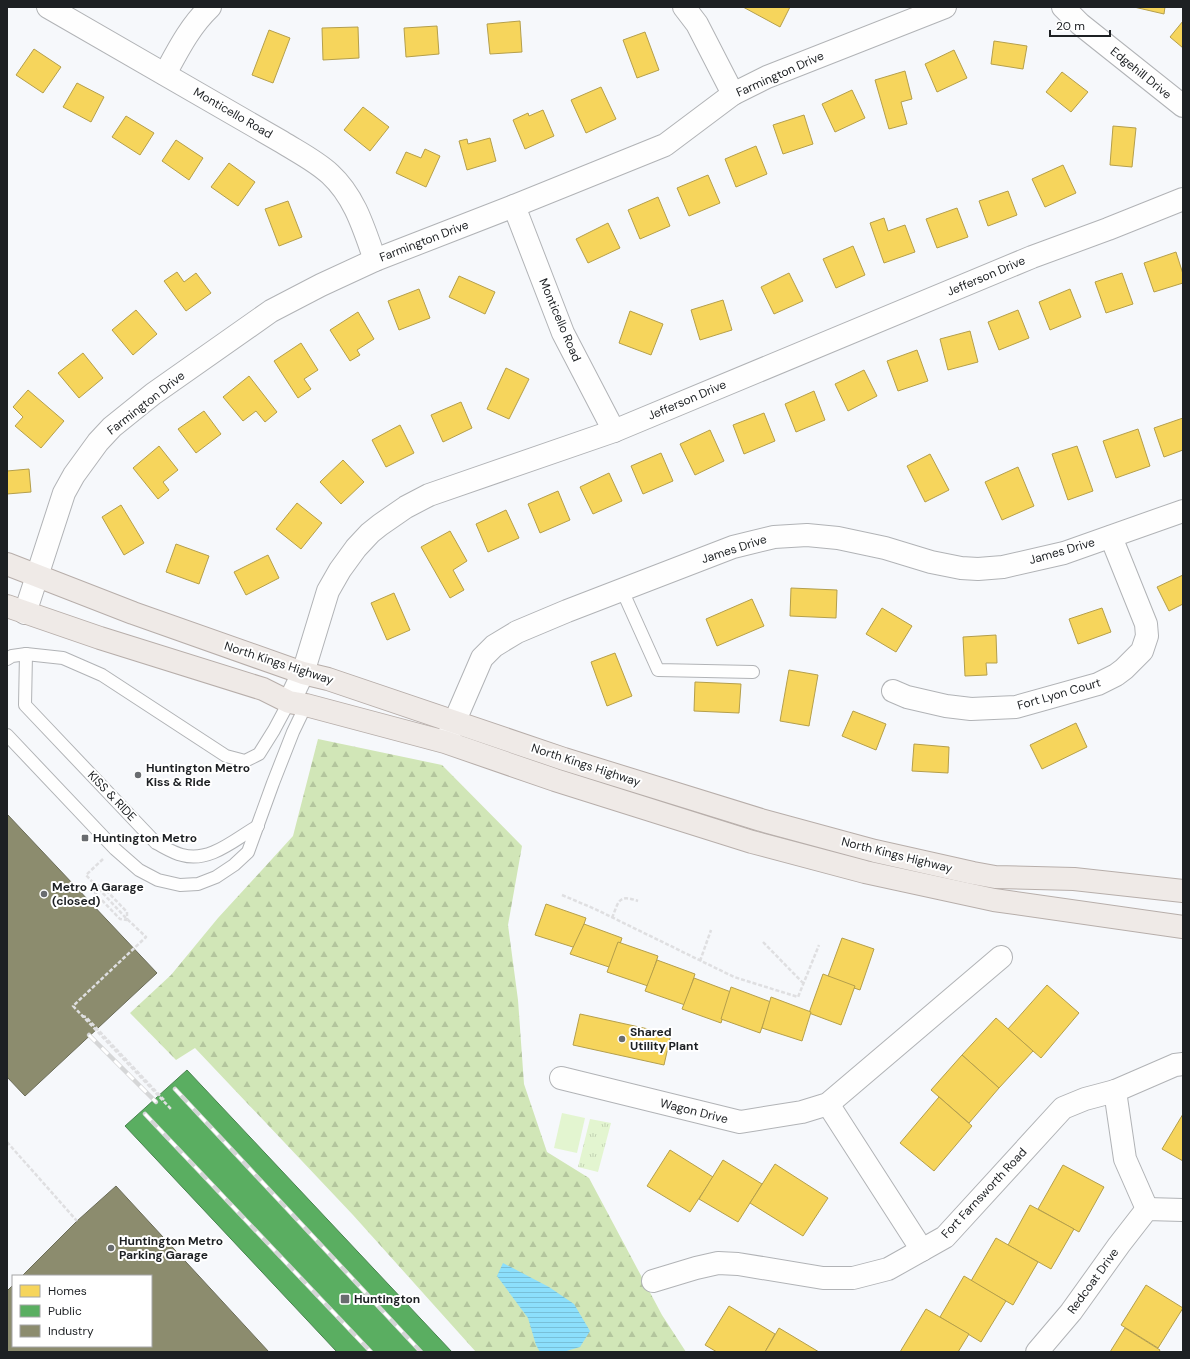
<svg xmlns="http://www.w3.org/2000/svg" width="1190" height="1359" font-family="'DM Sans',sans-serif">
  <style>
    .green { fill: #e3f5d0 }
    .forest { fill: url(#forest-firs) }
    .park { fill: url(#park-tufts) }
    .water { fill: url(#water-rules) }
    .homes { fill: #f6d55c; stroke: #b59f4b }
    .public { fill: #5aae61; stroke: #48834e }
    .industry { fill: #8c8c6e; stroke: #6b6c58 }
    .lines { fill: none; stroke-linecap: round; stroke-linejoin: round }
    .lane-casing { stroke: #b1b3b6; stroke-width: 14 }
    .street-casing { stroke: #b1b3b6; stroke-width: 24 }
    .primary-casing { stroke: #b7aeaa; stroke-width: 24 }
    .path { stroke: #dfdfe1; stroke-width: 2.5; stroke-dasharray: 4 2; stroke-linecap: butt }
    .lane { stroke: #fefefe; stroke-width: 12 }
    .street { stroke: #fefefe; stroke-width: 22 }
    .primary { stroke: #efeae7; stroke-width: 22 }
    .rail-casing { stroke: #d5d6d7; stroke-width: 4.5 }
    .rail { stroke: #fff; stroke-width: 3; stroke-dasharray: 9; stroke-linecap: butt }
    .poi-dot { fill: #696c6f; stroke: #fff; stroke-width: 1.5 }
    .labels { text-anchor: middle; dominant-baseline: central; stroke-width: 4; stroke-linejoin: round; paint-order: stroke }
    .street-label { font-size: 12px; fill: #1d2023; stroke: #fff }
    .poi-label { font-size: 12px; font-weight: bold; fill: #1d2023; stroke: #fff; text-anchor: start }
  </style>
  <defs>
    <pattern id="forest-firs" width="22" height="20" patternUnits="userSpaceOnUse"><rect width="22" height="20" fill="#d1e6b7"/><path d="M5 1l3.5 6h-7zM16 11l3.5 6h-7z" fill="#b3c59d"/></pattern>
    <pattern id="park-tufts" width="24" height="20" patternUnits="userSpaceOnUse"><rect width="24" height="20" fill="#e3f5d0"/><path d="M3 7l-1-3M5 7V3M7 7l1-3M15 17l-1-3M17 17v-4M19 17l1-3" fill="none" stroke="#c2d2b2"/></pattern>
    <pattern id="water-rules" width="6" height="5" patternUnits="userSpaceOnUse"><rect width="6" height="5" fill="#8cdffc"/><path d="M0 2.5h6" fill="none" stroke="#78bfd8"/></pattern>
  </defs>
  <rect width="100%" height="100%" fill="#f6f8fb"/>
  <path class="green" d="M562,1113l23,5 -8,35 -23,-5z"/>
  <path class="forest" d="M318,739l124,26 80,81 -14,79 10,75 6,84 23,68 42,26 73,137 24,37h-210l-123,-137 -158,-167 -19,12 -46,-47 41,-38 47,-57 75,-82z"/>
  <path class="park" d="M590,1119l21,4 -13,49 -20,-5z"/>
  <path class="water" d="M503,1263l46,24 25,17 16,27 -10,16 -17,5h-23l-4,-7 -8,-27 -31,-42z"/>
  <g class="homes">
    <path d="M743,7h47l-10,20z"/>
    <path d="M1134,7h31l-1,7z"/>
    <path d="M520,21l2,31 -32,2 -3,-30z"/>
    <path d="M1183,21v27l-13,-11z"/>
    <path d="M437,26l2,28 -33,3 -2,-29z"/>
    <path d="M358,27l1,31 -36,2 -1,-32z"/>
    <path d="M269,30l21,8 -17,45 -21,-8z"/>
    <path d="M645,32l14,38 -22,8 -14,-38z"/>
    <path d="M994,41l33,5 -4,23 -32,-5z"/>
    <path d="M34,49l27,18 -18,26 -27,-18z"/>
    <path d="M954,50l13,28 -30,14 -12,-28z"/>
    <path d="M905,71l7,28 -11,3 6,22 -18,5 -14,-49z"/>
    <path d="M1062,72l26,20 -17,20 -25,-20z"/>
    <path d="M77,83l27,14 -13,25 -28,-15z"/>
    <path d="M601,87l15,32 -30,14 -15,-33z"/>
    <path d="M852,90l13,28 -30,14 -13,-28z"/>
    <path d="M363,107l26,20 -19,24 -26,-21z"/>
    <path d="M543,110l11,26 -29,13 -12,-29 15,-7 1,3z"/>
    <path d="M804,115l9,29 -30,10 -10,-29z"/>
    <path d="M126,116l28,17 -14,22 -28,-18z"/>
    <path d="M1113,126l23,2 -4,39 -22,-2z"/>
    <path d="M490,138l6,23 -29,9 -8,-29 8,-2 1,5z"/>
    <path d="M176,140l27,18 -14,22 -27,-19z"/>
    <path d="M756,146l11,28 -31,13 -11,-28z"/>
    <path d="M425,149l15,7 -14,31 -30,-14 10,-21 15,6z"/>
    <path d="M229,163l26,19 -17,24 -27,-19z"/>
    <path d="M1063,165l13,28 -31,14 -13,-28z"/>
    <path d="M708,175l12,28 -31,13 -12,-28z"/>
    <path d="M1008,191l9,24 -29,11 -9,-25z"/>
    <path d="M658,197l12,29 -30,13 -12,-29z"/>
    <path d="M288,201l14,36 -23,9 -14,-37z"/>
    <path d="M957,208l11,29 -31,11 -11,-29z"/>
    <path d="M884,218l4,13 17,-6 10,27 -31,11 -14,-40z"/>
    <path d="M608,223l12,25 -32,15 -12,-24z"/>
    <path d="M853,246l12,29 -29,13 -13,-29z"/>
    <path d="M1176,252l7,22v9l-29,9 -10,-29z"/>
    <path d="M177,272l7,10 12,-9 15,20 -25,18 -22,-30z"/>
    <path d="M789,273l14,28 -29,13 -13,-27z"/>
    <path d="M1122,273l11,31 -27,9 -11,-31z"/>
    <path d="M459,276l36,16 -10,22 -36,-17z"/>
    <path d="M419,289l11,29 -31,12 -11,-29z"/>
    <path d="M1070,289l11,28 -31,13 -11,-28z"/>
    <path d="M723,300l9,30 -32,10 -9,-30z"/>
    <path d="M136,310l21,24 -24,21 -21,-25z"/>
    <path d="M1018,310l11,28 -30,12 -11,-28z"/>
    <path d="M630,311l33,13 -12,31 -32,-12z"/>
    <path d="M358,312l16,27 -17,11 3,5 -10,6 -20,-31z"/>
    <path d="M970,331l8,31 -30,8 -8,-31z"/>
    <path d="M301,343l17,27 -14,9 7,10 -13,9 -24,-37z"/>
    <path d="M917,350l11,31 -30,10 -11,-30z"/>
    <path d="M83,353l20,25 -24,20 -21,-25z"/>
    <path d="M506,368l23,11 -20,40 -22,-10z"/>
    <path d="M864,370l13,26 -29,15 -13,-27z"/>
    <path d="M249,376l28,36 -12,10 -9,-11 -13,10 -20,-24z"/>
    <path d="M28,390l36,31 -23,27 -26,-22 8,-9 -10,-10z"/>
    <path d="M814,391l11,29 -29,12 -11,-28z"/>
    <path d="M461,402l11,26 -29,14 -12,-27z"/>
    <path d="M204,411l17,23 -25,19 -18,-24z"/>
    <path d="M764,413l11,28 -31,13 -11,-29z"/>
    <path d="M1183,418v32l-19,7 -10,-29z"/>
    <path d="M400,425l14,28 -28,14 -14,-27z"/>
    <path d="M1138,429l12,37 -34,12 -13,-37z"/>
    <path d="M710,430l14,31 -29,14 -15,-31z"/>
    <path d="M159,446l19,24 -15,12 6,8 -11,9 -25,-31z"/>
    <path d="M1077,446l16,45 -25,9 -16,-46z"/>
    <path d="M661,453l12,28 -30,13 -12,-28z"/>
    <path d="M930,454l19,36 -24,12 -18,-36z"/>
    <path d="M343,460l21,22 -23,22 -21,-22z"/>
    <path d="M1018,467l16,39 -32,14 -17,-38z"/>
    <path d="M29,469l2,23 -24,2v-23z"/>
    <path d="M609,473l13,28 -29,13 -13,-27z"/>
    <path d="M558,491l12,29 -30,13 -12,-29z"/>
    <path d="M297,503l25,20 -21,26 -25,-20z"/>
    <path d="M121,505l23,38 -20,12 -22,-38z"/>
    <path d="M506,510l13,28 -31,14 -12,-28z"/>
    <path d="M450,531l17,30 -14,9 11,20 -14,8 -29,-51z"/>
    <path d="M176,544l33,12 -10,28 -33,-12z"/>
    <path d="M268,555l11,23 -33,17 -12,-23z"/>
    <path d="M1183,575v29l-14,7 -12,-24z"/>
    <path d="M791,588l46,2 -1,28 -46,-2z"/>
    <path d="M394,593l16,37 -23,10 -16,-37z"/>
    <path d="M752,599l12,27 -47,20 -11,-27z"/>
    <path d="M882,608l30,18 -16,26 -30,-18z"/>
    <path d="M1102,608l9,24 -33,12 -9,-25z"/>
    <path d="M996,635l1,28h-11l1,12 -22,1 -2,-39z"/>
    <path d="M615,653l17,43 -25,10 -16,-44z"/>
    <path d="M789,670l29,5 -9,51 -29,-5z"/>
    <path d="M695,682l46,2 -2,29 -45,-2z"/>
    <path d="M853,711l33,13 -10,26 -34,-14z"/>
    <path d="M1076,723l11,24 -45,22 -12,-24z"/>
    <path d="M914,744l35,3 -1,26 -36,-2z"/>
    <path d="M546,904l40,14 -10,30 -41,-13z"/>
    <path d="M584,924l38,14 -10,30 -42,-14z"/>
    <path d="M842,938l32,11 -14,41 -33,-11z"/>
    <path d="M618,942l40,14 -10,30 -41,-14z"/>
    <path d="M657,960l38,14 -10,31 -40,-14z"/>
    <path d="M823,974l32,12 -14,39 -32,-12z"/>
    <path d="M694,978l37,14 -10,31 -39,-14z"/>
    <path d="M1047,985l32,28 -38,45 -33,-29z"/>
    <path d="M731,987l40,15 -11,31 -39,-14z"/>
    <path d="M771,997l40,15 -9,29 -40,-13z"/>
    <path d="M580,1014l91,20 -7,31 -91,-20z"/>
    <path d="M996,1018l37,33 -34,37 -37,-33z"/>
    <path d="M962,1055l37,33 -30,35 -38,-33z"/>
    <path d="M939,1097l33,29 -38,45 -34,-28z"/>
    <path d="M1183,1114v47l-21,-12z"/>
    <path d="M670,1150l43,27 -23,35 -43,-26z"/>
    <path d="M723,1160l39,24 -24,38 -39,-23z"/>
    <path d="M775,1164l53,34 -25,38 -53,-33z"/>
    <path d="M1063,1165l41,22 -25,45 -41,-23z"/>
    <path d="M1030,1205l44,24 -23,40 -43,-24z"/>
    <path d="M996,1238l42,24 -25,43 -42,-24z"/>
    <path d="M964,1276l42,25 -25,41 -41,-25z"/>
    <path d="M1146,1285l37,23 -25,40 -37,-23z"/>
    <path d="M729,1306l46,28 -10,18h-48l-12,-7z"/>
    <path d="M926,1309l43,25 -11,18h-58z"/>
    <path d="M779,1328l40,24h-54z"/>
    <path d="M1125,1328l35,22 -1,2h-49z"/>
  </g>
  <path class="public" d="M187,1070l265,282h-115l-212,-226z"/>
  <g class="industry">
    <path d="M7,814l150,159 -132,123 -18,-19z"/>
    <path d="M116,1186l153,166h-262v-61l6,-6v61h138v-70h-129l55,-55z"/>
  </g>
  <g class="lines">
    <defs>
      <g id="lane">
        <path d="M622,590l36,80 95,2"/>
        <path d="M26,654l-1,51 131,138c8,4 17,10 26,12 28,8 53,-16 76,-29"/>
        <path d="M7,659l5,-3 14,-2 37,4 39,17 124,81 19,5 14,-7 15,-24 15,-28"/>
        <path d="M7,735l108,114 24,21 19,10 22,5 18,-1 18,-7 18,-12 14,-13 25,-69 20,-51 13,-27v-4"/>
      </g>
      <g id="street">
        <path d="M48,7l234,135c16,10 34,19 48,32 25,23 34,55 45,86"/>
        <path d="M684,7l13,17 36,70"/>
        <path d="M1063,7l17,17 103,82"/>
        <path d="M165,74c13,-24 25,-48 45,-67"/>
        <path d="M514,206l49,127 51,98"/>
        <path d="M25,613l39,-120 10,-18 24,-33 14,-15 41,-33 118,-83 50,-26 54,-25 139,-54 151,-61 68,-51 34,-17 178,-70"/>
        <path d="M893,691l14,6 39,9 25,3 45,-2 82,-23 18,-9 8,-6 18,-18 5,-15 -1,-12 -35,-87"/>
        <path d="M289,702l14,-29 25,-82 12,-21 16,-22 14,-15 10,-8 26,-18 23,-12 185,-64 418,-174 76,-28 75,-30"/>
        <path d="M447,739l35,-81 12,-12 23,-14 50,-21 166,-64 41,-10 33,-2 31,3 47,10 46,14 30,6 17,1 25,-2 61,-14 119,-42"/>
        <path d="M561,1078l179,44 62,-10 26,-8 173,-147"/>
        <path d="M1115,1091l10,68 22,50"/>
        <path d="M828,1104l94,146"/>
        <path d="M653,1281l43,-13 22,-5 20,1 85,14h30l35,-9 57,-32 118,-129 22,-9 30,-8 60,-26 8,-1"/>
        <path d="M1037,1352l34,-40 48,-67 28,-36 36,1"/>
      </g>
      <g id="primary">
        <path d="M7,564l126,49 170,60 25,6 236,80 197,61 114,31 98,22 22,4 79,2 109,12"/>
        <path d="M7,606l93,32 163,51 26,13 17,3 139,37 110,38 197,62 113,30 129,28 189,27"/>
      </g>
    </defs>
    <use href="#lane" class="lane-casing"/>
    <use href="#street" class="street-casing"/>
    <use href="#primary" class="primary-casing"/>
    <g class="path">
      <path d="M103,859l-17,16 38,41 22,21 -73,69 99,104"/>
      <path d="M95,885v8l25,26 7,1"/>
      <path d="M96,885l7,2 24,25v7"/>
      <path d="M562,895l33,14 139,68 64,20 21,-52"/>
      <path d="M612,918c7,-17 6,-24 26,-17"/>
      <path d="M763,942l40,41"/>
      <path d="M700,961l11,-31"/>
      <path d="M82,1016l4,1 79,84"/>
      <path d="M7,1142l70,79"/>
    </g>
    <use href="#lane" class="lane"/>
    <use href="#street" class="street"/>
    <use href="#primary" class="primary"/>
    <defs>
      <g id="rail">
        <path d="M89,1035l67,67"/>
        <path d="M175,1089l246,263"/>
        <path d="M145,1114l226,238"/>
      </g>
    </defs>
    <use href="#rail" class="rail-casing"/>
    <use href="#rail" class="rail"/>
  </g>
  <g class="poi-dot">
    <circle cx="138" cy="775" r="4"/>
    <rect x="81" y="834" width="8" height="8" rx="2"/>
    <circle cx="44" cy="894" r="4"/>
    <circle cx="622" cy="1039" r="4"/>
    <circle cx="111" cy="1248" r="4"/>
    <rect x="340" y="1294" width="10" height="10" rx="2"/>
  </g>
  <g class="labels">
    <g class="street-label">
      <text transform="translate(1141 73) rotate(39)">Edgehill Drive</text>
      <text transform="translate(780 74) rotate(-24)">Farmington Drive</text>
      <text transform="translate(233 113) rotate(30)">Monticello Road</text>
      <text transform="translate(424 241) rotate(-21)">Farmington Drive</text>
      <text transform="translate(986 276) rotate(-23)">Jefferson Drive</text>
      <text transform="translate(560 320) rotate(67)">Monticello Road</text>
      <text transform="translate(687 400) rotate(-23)">Jefferson Drive</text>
      <text transform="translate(146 403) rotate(-38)">Farmington Drive</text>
      <text transform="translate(734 549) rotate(-18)">James Drive</text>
      <text transform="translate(1062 551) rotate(-16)">James Drive</text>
      <text transform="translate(279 663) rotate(18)">North Kings Highway</text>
      <text transform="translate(1059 694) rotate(-16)">Fort Lyon Court</text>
      <text transform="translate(586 765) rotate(18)">North Kings Highway</text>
      <text transform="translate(112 796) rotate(46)">KISS &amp; RIDE</text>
      <text transform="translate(897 855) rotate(14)">North Kings Highway</text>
      <text transform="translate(694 1111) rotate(14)">Wagon Drive</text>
      <text transform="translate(984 1193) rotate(-47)">Fort Farnsworth Road</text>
      <text transform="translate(1093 1281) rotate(-54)">Redcoat Drive</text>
    </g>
    <g class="poi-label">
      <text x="146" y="768">Huntington Metro<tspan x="146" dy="14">Kiss &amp; Ride</tspan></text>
      <text x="93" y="838">Huntington Metro</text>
      <text x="52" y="887">Metro A Garage<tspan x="52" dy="14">(closed)</tspan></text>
      <text x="630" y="1032">Shared<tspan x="630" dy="14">Utility Plant</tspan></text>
      <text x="119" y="1241">Huntington Metro<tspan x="119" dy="14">Parking Garage</tspan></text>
      <text x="354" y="1299">Huntington</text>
    </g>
  </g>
  <rect width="1190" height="1359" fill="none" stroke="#1d2023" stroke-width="16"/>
  <rect x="12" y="1275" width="140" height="72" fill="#ffffff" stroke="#a5a6a7"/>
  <rect x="20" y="1285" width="20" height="12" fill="#f6d55c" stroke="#a5a6a7"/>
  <text x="48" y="1295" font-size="12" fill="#1d2023">Homes</text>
  <rect x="20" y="1305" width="20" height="12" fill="#5aae61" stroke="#a5a6a7"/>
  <text x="48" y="1315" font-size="12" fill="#1d2023">Public</text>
  <rect x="20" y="1325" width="20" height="12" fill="#8c8c6e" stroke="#a5a6a7"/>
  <text x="48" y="1335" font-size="12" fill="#1d2023">Industry</text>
  <path d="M1050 30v6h60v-6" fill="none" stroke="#1d2023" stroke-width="2"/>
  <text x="1056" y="30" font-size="12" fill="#1d2023" stroke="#ffffff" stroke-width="3" paint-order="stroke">20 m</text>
</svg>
